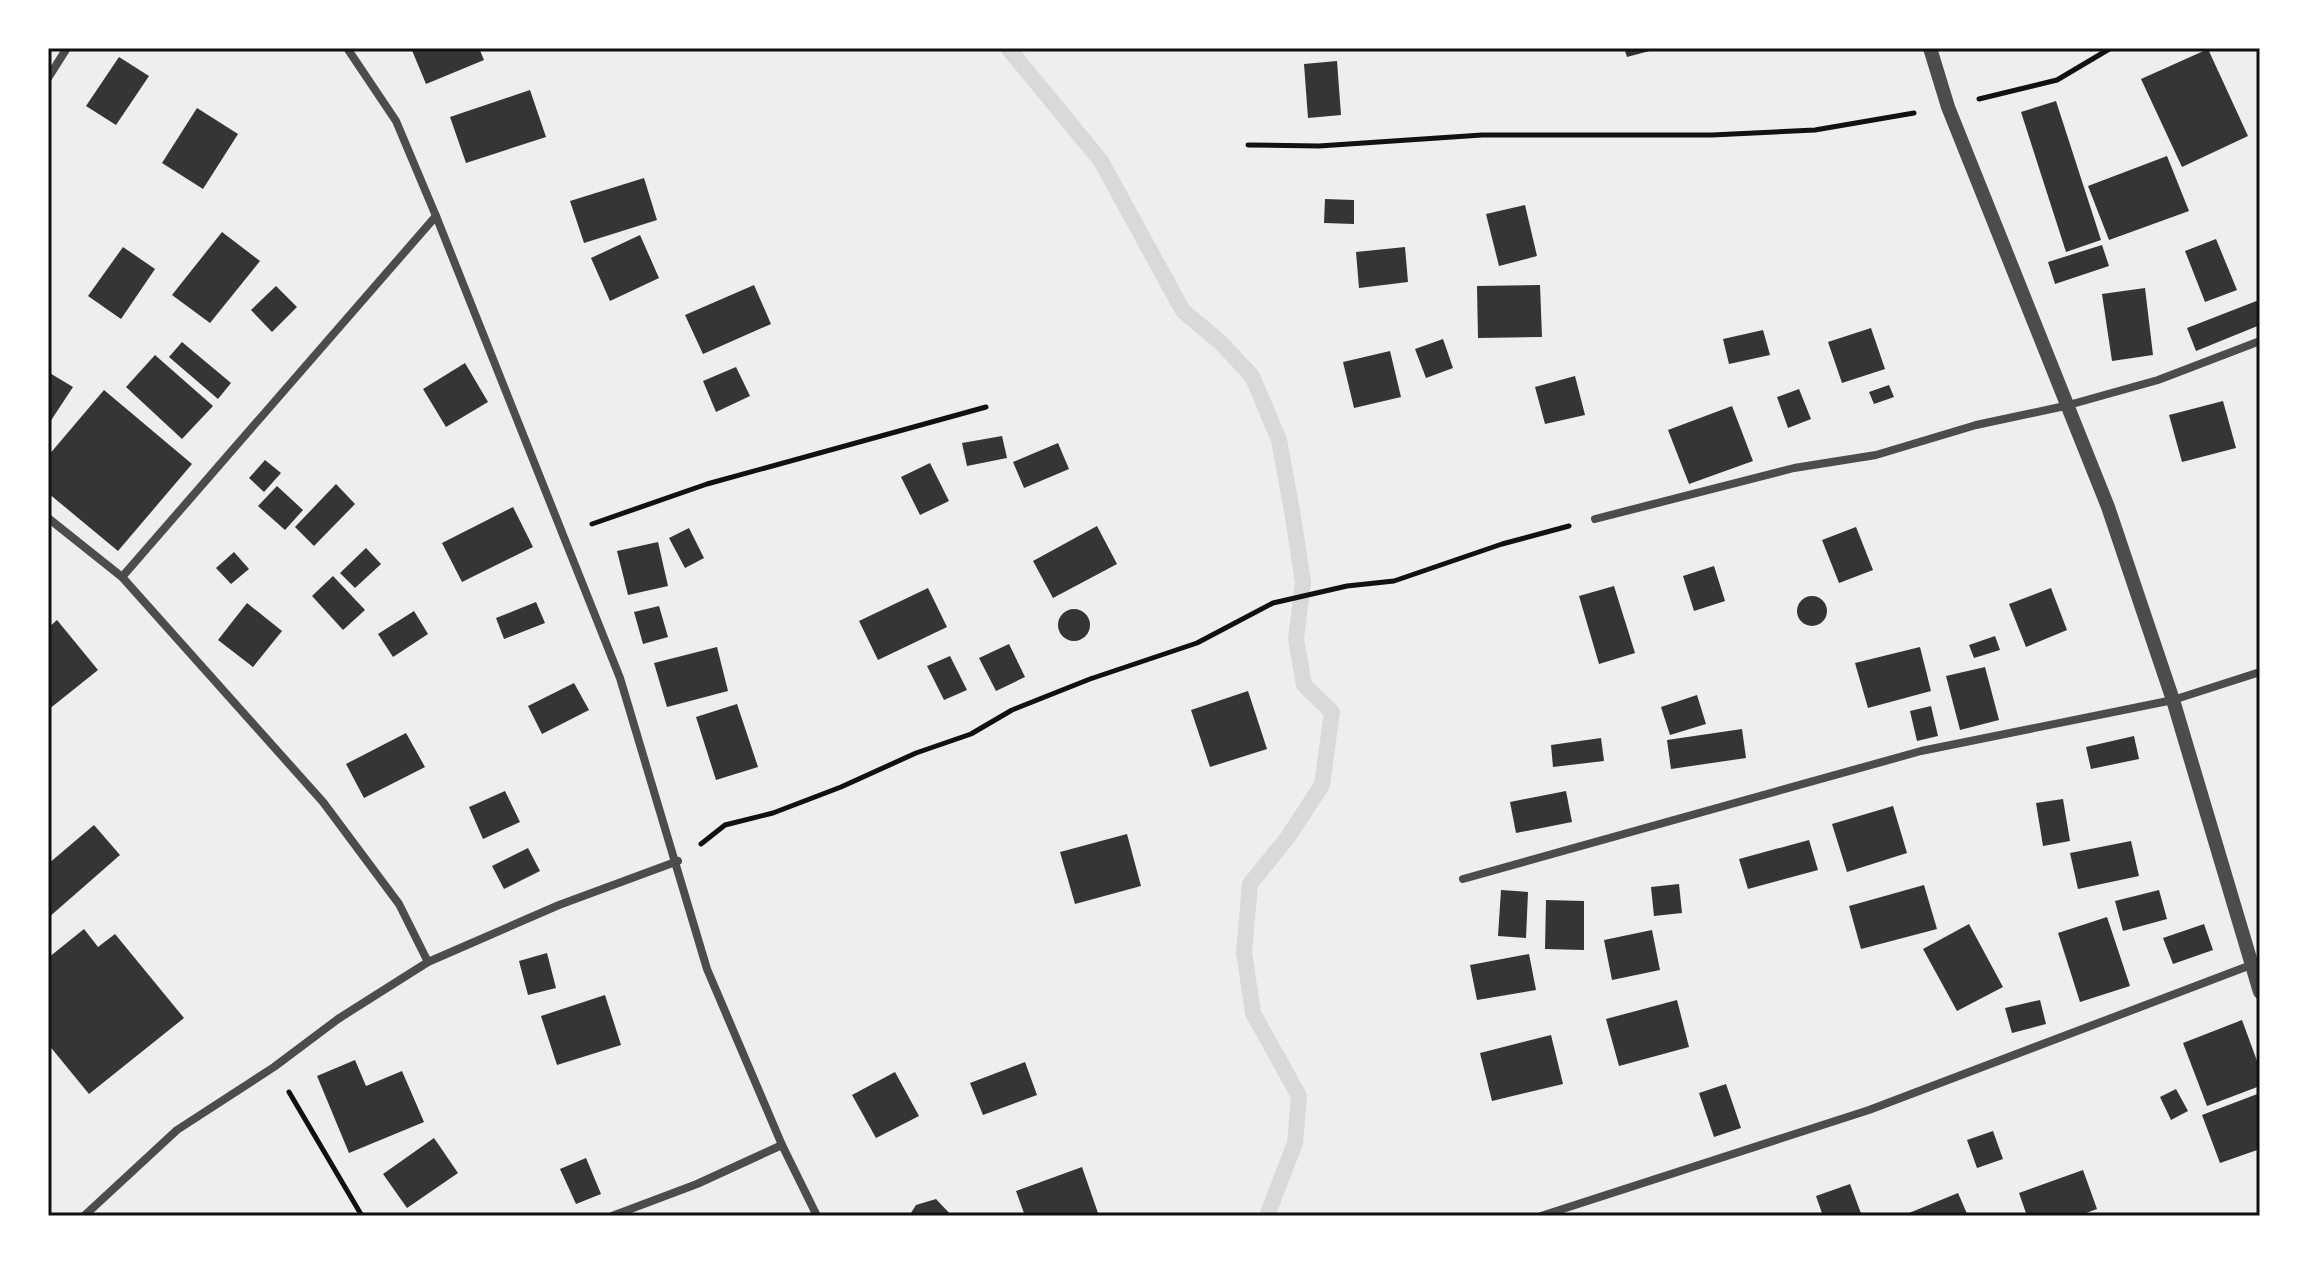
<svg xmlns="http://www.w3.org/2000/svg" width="2308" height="1264" font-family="'Libre Baskerville',serif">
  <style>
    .green { fill: #eee }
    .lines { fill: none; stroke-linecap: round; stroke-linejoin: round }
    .stream { stroke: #d9d9d9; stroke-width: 16 }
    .building { fill: #353535 }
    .path { stroke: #111; stroke-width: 5 }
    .minor { stroke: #4c4c4c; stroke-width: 8 }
    .tertiary { stroke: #4c4c4c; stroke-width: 14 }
    .neatline { fill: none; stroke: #111; stroke-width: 3 }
  </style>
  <rect width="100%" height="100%" fill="#fff"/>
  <rect class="green" x="48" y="48" width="2212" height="1168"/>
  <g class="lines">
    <path class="stream" d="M1008,48l93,113 82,150 37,31 32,34 27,64 14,77 10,65 -7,57 8,46 28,27 -10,73 -34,52 -38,47 -6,68 9,61 46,83 -4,47 -28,73"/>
  </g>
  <g class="building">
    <path d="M411,48h68l5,12 -58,24z"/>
    <path d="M1624,48h33v1l-30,8z"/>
    <path d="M2208,49l40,87 -66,31 -41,-88z"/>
    <path d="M119,57l30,19 -33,49 -30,-19z"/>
    <path d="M1337,61l4,54 -33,3 -4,-54z"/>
    <path d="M530,90l16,47 -80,26 -16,-46z"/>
    <path d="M2056,101l45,139 -35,12 -45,-140z"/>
    <path d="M197,108l41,26 -35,55 -41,-26z"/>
    <path d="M2167,156l22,55 -80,29 -21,-54z"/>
    <path d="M644,178l13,42 -73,23 -14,-42z"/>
    <path d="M1325,199l29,1v24l-30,-1z"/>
    <path d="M1525,205l12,51 -38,10 -13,-52z"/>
    <path d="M222,232l38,29 -50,62 -38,-28z"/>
    <path d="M640,235l19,43 -49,23 -19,-43z"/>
    <path d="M2216,239l21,51 -32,12 -20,-51z"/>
    <path d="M2102,245l7,21 -54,18 -7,-22z"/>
    <path d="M123,247l32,22 -34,50 -33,-23z"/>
    <path d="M1405,247l3,35 -49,6 -3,-36z"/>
    <path d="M754,285l17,39 -68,30 -18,-39z"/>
    <path d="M1540,285l2,52 -64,1 -1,-52z"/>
    <path d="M276,286l21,21 -25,25 -21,-22z"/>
    <path d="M2145,288l8,67 -41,6 -10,-67z"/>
    <path d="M2259,300l1,25 -64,26 -9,-23z"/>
    <path d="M1871,328l14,41 -43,14 -14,-41z"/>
    <path d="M1763,330l7,25 -41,9 -6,-25z"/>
    <path d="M1443,339l10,29 -27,10 -11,-29z"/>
    <path d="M182,342l49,41 -13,16 -49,-42z"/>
    <path d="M1390,351l11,46 -47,11 -11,-46z"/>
    <path d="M155,355l58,51 -31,33 -56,-52z"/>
    <path d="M465,363l23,39 -42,25 -23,-38z"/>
    <path d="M736,367l14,29 -34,16 -13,-31z"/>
    <path d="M48,372l25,15 -25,38z"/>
    <path d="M1575,376l10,39 -40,9 -10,-37z"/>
    <path d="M1889,385l5,12 -20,7 -5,-12z"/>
    <path d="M1799,389l12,30 -23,9 -11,-31z"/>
    <path d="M104,390l88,74 -74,87 -70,-58v-37z"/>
    <path d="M2223,401l13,47 -54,14 -13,-47z"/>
    <path d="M1732,406l21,55 -64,23 -21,-54z"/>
    <path d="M1002,436l5,22 -40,8 -5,-23z"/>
    <path d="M1058,443l11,26 -45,19 -11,-26z"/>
    <path d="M265,460l16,13 -17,19 -15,-14z"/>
    <path d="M930,463l19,38 -29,14 -19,-38z"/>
    <path d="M336,484l19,20 -41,42 -19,-19z"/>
    <path d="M277,486l26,24 -18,20 -27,-24z"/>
    <path d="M513,507l20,40 -71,35 -20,-39z"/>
    <path d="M1097,526l20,38 -64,34 -20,-37z"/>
    <path d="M1856,527l17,43 -34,13 -17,-43z"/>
    <path d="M689,528l15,30 -19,10 -16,-30z"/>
    <path d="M658,542l10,44 -40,9 -11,-44z"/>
    <path d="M366,548l15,16 -26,24 -15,-15z"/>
    <path d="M234,552l15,17 -18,15 -15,-16z"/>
    <path d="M1714,566l11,35 -31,10 -11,-35z"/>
    <path d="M333,576l32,34 -22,20 -31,-34z"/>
    <path d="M1614,586l21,67 -36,11 -20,-68z"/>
    <path d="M928,588l19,39 -69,33 -19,-39z"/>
    <path d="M2051,588l16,42 -41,17 -17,-43z"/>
    <circle cx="1812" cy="611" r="15"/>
    <path d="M536,602l9,21 -41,16 -8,-21z"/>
    <path d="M247,603l35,28 -29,36 -35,-27z"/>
    <path d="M659,606l9,31 -25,7 -9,-32z"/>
    <circle cx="1074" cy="625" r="16"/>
    <path d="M414,611l14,23 -35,23 -15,-23z"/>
    <path d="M57,620l41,50 -50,40v-82z"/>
    <path d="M1995,636l5,14 -26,8 -5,-13z"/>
    <path d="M1009,644l16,33 -29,14 -17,-33z"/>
    <path d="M717,647l11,44 -61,16 -13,-44z"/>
    <path d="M1920,647l11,44 -63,17 -13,-45z"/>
    <path d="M950,656l17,34 -23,10 -17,-34z"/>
    <path d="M1985,667l14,53 -39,10 -14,-54z"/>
    <path d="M574,683l15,27 -47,24 -14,-28z"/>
    <path d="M1248,691l19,58 -57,18 -19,-57z"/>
    <path d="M1697,695l9,29 -36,11 -9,-28z"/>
    <path d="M737,704l21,63 -42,13 -20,-63z"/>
    <path d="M1931,706l7,30 -21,5 -7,-30z"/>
    <path d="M1742,729l4,29 -75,11 -4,-29z"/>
    <path d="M406,733l19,34 -61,31 -18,-34z"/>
    <path d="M2134,736l5,23 -48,10 -5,-22z"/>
    <path d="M1601,738l3,23 -51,6 -2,-22z"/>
    <path d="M505,791l15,31 -37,17 -14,-32z"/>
    <path d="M1566,791l6,31 -56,11 -6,-31z"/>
    <path d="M2063,799l7,42 -27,5 -7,-43z"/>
    <path d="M1893,806l14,47 -60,19 -15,-48z"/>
    <path d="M94,825l26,30 -72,63v-54z"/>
    <path d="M1127,834l14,52 -66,18 -15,-52z"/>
    <path d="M1809,840l9,30 -70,19 -9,-30z"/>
    <path d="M2131,841l8,35 -61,13 -8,-36z"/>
    <path d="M528,848l12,23 -36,18 -12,-23z"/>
    <path d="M1679,884l3,29 -28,3 -3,-29z"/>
    <path d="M1924,885l13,44 -76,20 -12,-43z"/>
    <path d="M1501,890l27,2 -2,46 -28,-2z"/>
    <path d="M2159,890l8,29 -44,12 -8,-30z"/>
    <path d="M1546,900l38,1v49l-39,-1z"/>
    <path d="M2107,917l23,69 -50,16 -22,-69z"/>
    <path d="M1969,924l34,63 -46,24 -34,-62z"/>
    <path d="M2204,924l9,26 -40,14 -10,-26z"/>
    <path d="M84,929l14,18 17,-13 69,84 -95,76 -41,-50v-86z"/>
    <path d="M1652,930l8,40 -48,10 -8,-40z"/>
    <path d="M547,953l9,35 -28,7 -9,-34z"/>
    <path d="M1529,954l7,36 -59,10 -7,-35z"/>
    <path d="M605,995l16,50 -64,20 -16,-49z"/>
    <path d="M1677,1000l12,47 -70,19 -13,-47z"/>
    <path d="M2040,1000l6,24 -34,9 -7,-25z"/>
    <path d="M2242,1020l18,49v17l-53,20 -24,-63z"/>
    <path d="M1551,1035l12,49 -71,17 -12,-48z"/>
    <path d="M355,1060l11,26 36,-15 22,51 -75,31 -32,-77z"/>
    <path d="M1025,1062l12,33 -54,20 -13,-32z"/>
    <path d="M895,1072l24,44 -43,22 -24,-43z"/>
    <path d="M1726,1084l15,44 -27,9 -15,-44z"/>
    <path d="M2176,1089l12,22 -17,9 -11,-23z"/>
    <path d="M2260,1093v56l-40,14 -18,-48z"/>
    <path d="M1993,1131l10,28 -26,9 -10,-28z"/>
    <path d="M434,1138l24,35 -51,35 -24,-34z"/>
    <path d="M586,1158l15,36 -25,10 -16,-35z"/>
    <path d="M1082,1167l17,49h-74l-9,-25z"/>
    <path d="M2083,1170l14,39 -19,7h-51l-8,-23z"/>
    <path d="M1850,1184l12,32h-39l-7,-20z"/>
    <path d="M1958,1193l10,23h-58l-1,-3z"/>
    <path d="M936,1199l16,17h-43l7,-11z"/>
  </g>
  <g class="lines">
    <g class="path">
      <path d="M1979,99l78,-19 54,-32"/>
      <path d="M1248,145l71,1 163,-11h230l103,-5 99,-17"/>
      <path d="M592,524l115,-40 279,-77"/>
      <path d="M701,844l24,-19 48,-12 68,-26 75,-34 55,-19 41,-24 78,-31 107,-36 76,-40 74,-17 47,-5 108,-37 67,-18"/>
      <path d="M289,1092l73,124"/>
    </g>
    <g class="minor">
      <path d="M347,48l49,73 40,95 184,462 87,291 75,176 35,71"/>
      <path d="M48,78l19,-30"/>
      <path d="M48,518l74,59 201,225 76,102 29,58"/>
      <path d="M1595,519l199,-51 82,-13 100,-30 89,-19 93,-26 102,-39"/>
      <path d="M122,577l314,-361"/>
      <path d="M1463,879l458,-128 252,-51 87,-28"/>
      <path d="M84,1216l93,-86 97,-63 64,-48 90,-57 131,-57 119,-44"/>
      <path d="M612,1216l85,-32 85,-39"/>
      <path d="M1541,1216l328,-106 382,-145"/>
    </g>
    <path class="tertiary" d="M1930,48l18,59 160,400 65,193 87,292"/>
  </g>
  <rect width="2308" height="1264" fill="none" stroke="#ffffff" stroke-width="100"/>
  <rect x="50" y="50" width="2208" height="1164" class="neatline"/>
</svg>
